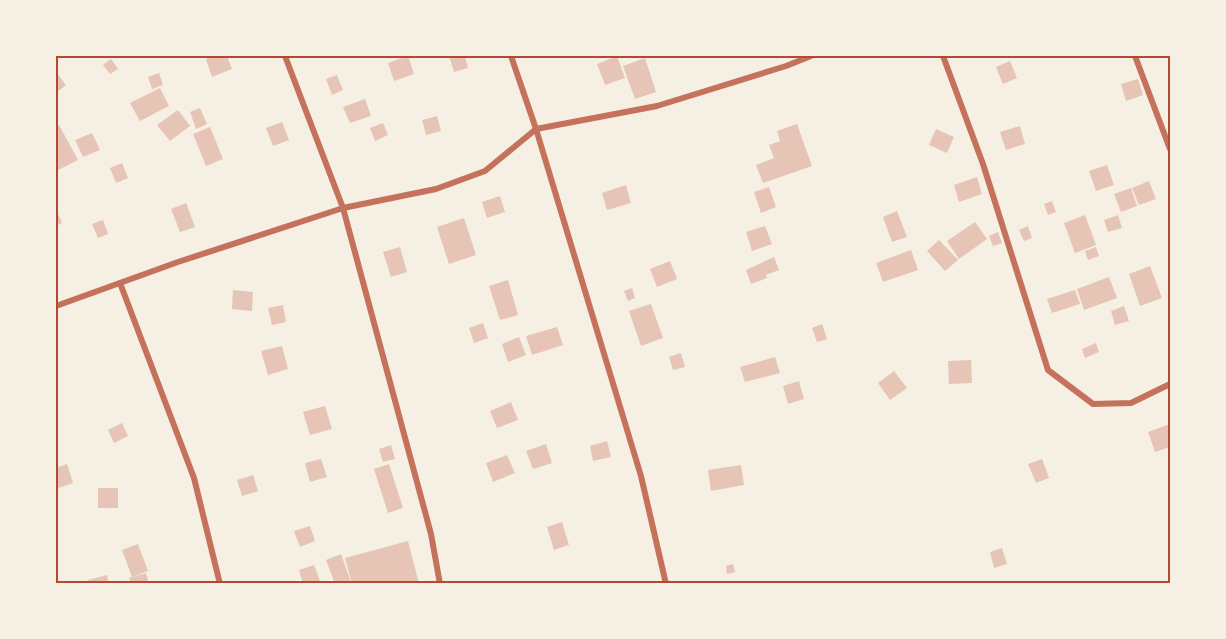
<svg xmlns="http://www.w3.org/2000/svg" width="1226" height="639" font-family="Overpass,sans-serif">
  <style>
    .building { fill: #e6c5b7 }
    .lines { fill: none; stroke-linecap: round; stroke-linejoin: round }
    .minor { stroke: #c5725c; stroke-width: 6 }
    .neatline { fill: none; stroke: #b5482f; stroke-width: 2 }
  </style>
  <rect width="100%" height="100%" fill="#f6efe4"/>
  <g class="building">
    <path d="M215,56h12l5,13 -20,8 -6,-18z"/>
    <path d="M408,56l6,18 -20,7 -6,-18z"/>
    <path d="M449,56h16l3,12 -14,4z"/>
    <path d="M617,56l8,22 -20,7 -8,-21z"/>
    <path d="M645,58l11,34 -21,7 -12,-33z"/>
    <path d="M111,59l7,10 -8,5 -7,-9z"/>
    <path d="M1010,61l7,17 -14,6 -7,-17z"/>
    <path d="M56,72l10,13 -10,8z"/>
    <path d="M159,73l4,12 -11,4 -4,-12z"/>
    <path d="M337,75l6,15 -11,5 -6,-16z"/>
    <path d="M1138,79l5,16 -17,6 -5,-17z"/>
    <path d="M160,88l9,18 -29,15 -10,-18z"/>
    <path d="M365,99l6,17 -21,7 -7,-16z"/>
    <path d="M200,108l7,16 -11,5 -6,-17z"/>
    <path d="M178,110l12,16 -20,15 -13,-16z"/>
    <path d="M437,116l4,15 -15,4 -4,-15z"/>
    <path d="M282,122l7,18 -16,6 -7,-18z"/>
    <path d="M383,123l5,12 -13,6 -5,-13z"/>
    <path d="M797,124l15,42 -49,17 -7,-18 18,-7 -5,-13 11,-4 -3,-10z"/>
    <path d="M59,125l19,35 -22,11v-44z"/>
    <path d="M1020,126l5,18 -19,6 -6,-18z"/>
    <path d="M210,127l13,32 -17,7 -13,-32z"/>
    <path d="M936,129l18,8 -7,16 -18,-8z"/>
    <path d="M92,133l8,17 -17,7 -8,-17z"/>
    <path d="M122,163l6,15 -12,5 -6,-15z"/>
    <path d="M1107,165l7,20 -18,6 -7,-20z"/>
    <path d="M977,177l5,17 -23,8 -5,-17z"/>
    <path d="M1149,181l7,18 -17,6 -7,-17z"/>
    <path d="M626,185l5,18 -24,7 -5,-17z"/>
    <path d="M769,187l7,20 -15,6 -7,-21z"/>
    <path d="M1131,188l6,18 -16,6 -7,-18z"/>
    <path d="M500,196l5,16 -18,6 -5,-16z"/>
    <path d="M1052,201l4,11 -8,3 -4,-11z"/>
    <path d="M186,203l9,24 -15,5 -9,-23z"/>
    <path d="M56,209l6,14 -6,3z"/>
    <path d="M897,211l10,26 -15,5 -9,-25z"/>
    <path d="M1085,215l11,30 -21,8 -11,-30z"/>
    <path d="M1118,215l4,13 -14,4 -4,-12z"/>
    <path d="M464,218l12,37 -27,9 -12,-37z"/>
    <path d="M103,220l5,14 -10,4 -6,-14z"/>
    <path d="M975,222l12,17 -28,20 -12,-18z"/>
    <path d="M765,226l7,18 -20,7 -6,-19z"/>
    <path d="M1028,226l4,12 -8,3 -5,-11z"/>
    <path d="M998,232l4,11 -9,3 -4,-10z"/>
    <path d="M939,240l19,20 -13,11 -18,-20z"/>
    <path d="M400,247l7,25 -16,5 -8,-25z"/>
    <path d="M1096,247l3,9 -11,4 -3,-9z"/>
    <path d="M911,250l7,20 -35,12 -7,-19z"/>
    <path d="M774,257l5,13 -13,5 1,3 -16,6 -5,-14z"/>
    <path d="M670,261l7,18 -20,8 -7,-18z"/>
    <path d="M1150,266l12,32 -22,8 -11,-32z"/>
    <path d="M1109,277l8,21 -33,12 -7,-21z"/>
    <path d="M508,280l10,35 -18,5 -11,-34z"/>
    <path d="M632,288l3,10 -7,3 -4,-10z"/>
    <path d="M233,290l20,2 -1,19 -20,-2z"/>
    <path d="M1075,290l5,14 -28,9 -5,-14z"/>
    <path d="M651,304l12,34 -22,8 -12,-35z"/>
    <path d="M283,305l3,17 -14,3 -4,-17z"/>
    <path d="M1124,306l5,15 -14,4 -4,-14z"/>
    <path d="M483,323l5,15 -14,5 -5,-15z"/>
    <path d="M822,324l5,15 -10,3 -5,-14z"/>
    <path d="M557,327l6,18 -31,10 -6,-19z"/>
    <path d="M519,337l7,18 -18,7 -6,-18z"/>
    <path d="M1096,343l3,9 -14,6 -3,-9z"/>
    <path d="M282,346l6,23 -20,6 -7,-24z"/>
    <path d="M681,353l4,14 -12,3 -4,-13z"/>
    <path d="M775,357l5,16 -35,9 -5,-15z"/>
    <path d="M971,360l1,23 -23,1 -1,-23z"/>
    <path d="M894,371l13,17 -17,12 -12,-17z"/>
    <path d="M799,381l5,18 -16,5 -5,-18z"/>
    <path d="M511,402l7,18 -21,8 -7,-17z"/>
    <path d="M325,406l7,23 -22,6 -7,-23z"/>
    <path d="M122,423l6,13 -14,7 -6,-13z"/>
    <path d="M1170,424v23l-15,5 -7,-20z"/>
    <path d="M607,441l4,16 -18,4 -3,-15z"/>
    <path d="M546,444l6,19 -19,6 -7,-18z"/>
    <path d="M391,445l4,14 -12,3 -4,-13z"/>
    <path d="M507,455l8,18 -22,9 -7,-19z"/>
    <path d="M321,459l6,18 -17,5 -5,-19z"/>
    <path d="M1042,459l7,19 -13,5 -8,-19z"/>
    <path d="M67,464l6,19 -17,6v-21z"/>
    <path d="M389,464l14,44 -15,5 -14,-44z"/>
    <path d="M741,465l3,20 -33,6 -3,-21z"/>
    <path d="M253,475l5,16 -16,5 -5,-16z"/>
    <rect x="98" y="488" width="20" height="20"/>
    <path d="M562,522l7,23 -15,5 -7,-23z"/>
    <path d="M310,526l5,15 -15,6 -6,-16z"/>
    <path d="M408,541l11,43h-67l-7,-26z"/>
    <path d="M138,544l10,27 -16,6 -10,-27z"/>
    <path d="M1002,548l5,16 -13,4 -4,-16z"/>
    <path d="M341,554l10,28 -16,2 -9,-24z"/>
    <path d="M733,564l2,8 -8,2 -1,-8z"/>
    <path d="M314,565l6,16 -17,3 -4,-14z"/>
    <path d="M146,573l3,11h-18l-2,-6z"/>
    <path d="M107,575l2,9h-20l-1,-4z"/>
  </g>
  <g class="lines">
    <g class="minor">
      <path d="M285,56l58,152 88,326 9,50"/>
      <path d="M511,56l25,73 105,347 25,108"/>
      <path d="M943,56l40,108 65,206 45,34 38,-1 39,-19"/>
      <path d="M1135,56l35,93"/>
      <path d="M120,283l74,195 26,106"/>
      <path d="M56,306l122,-44 165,-54 93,-19 49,-18 51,-42 121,-23 129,-40 25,-10"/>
    </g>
  </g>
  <rect width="1226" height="639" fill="none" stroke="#f6efe4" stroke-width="114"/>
  <rect x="57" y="57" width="1112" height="525" class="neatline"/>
</svg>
